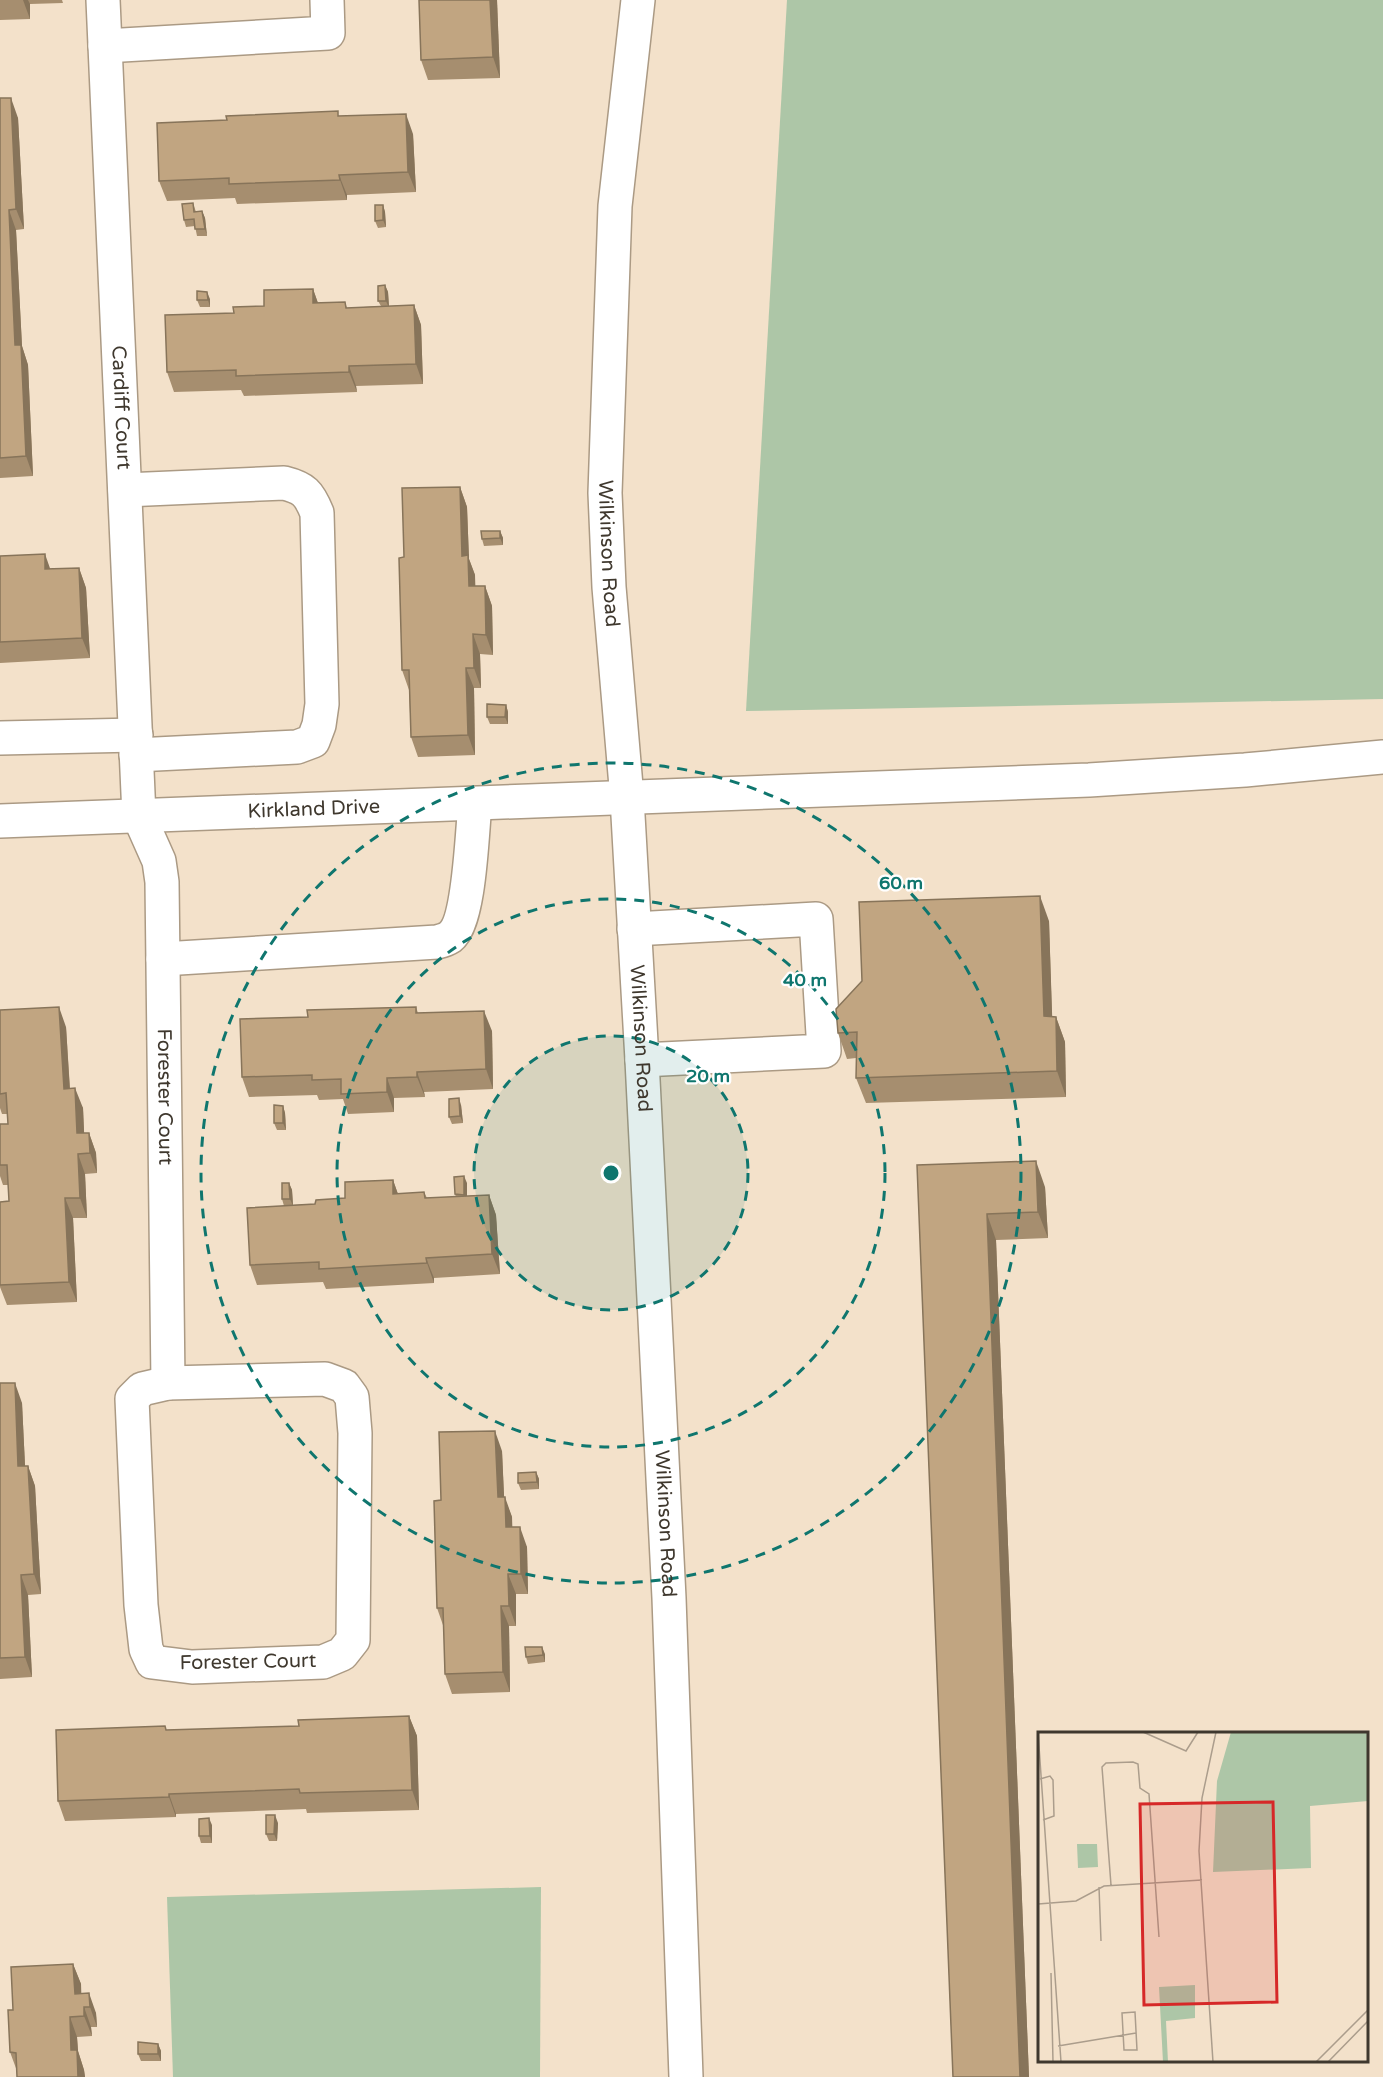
<svg xmlns="http://www.w3.org/2000/svg" width="1383" height="2077" font-family="'Varela Round',sans-serif">
  <style>
    .green { fill: #adc6a7 }
    .lines { fill: none; stroke-linecap: round; stroke-linejoin: round }
    .minor-casing { stroke: #ab9a84; stroke-width: 36 }
    .major-casing { stroke: #ab9a84; stroke-width: 36 }
    .minor { stroke: #fff; stroke-width: 33 }
    .major { stroke: #fff; stroke-width: 33 }
    .wall { fill: #a68e6f }
    .shaded-wall { fill: #87745a }
    .building { fill: #c1a581; stroke: #87745a; stroke-width: 1.5 }
    .ring { fill: none; stroke: #0f766e; stroke-width: 3; stroke-dasharray: 10 8 }
    .labels { text-anchor: middle; dominant-baseline: central; stroke-width: 4.5; stroke-linejoin: round; paint-order: stroke }
    .street-label { font-size: 20px; fill: #3f382e; stroke: #fff }
    .inset-road { fill: none; stroke: #ab9d8c; stroke-width: 1.5 }
    .view { fill: #d62828; fill-opacity: 0.15; stroke: #d62828; stroke-width: 3 }
    .inset-edge { fill: none; stroke: #3f382e; stroke-width: 3 }
    .centre { fill: #0f766e; stroke: #fff; stroke-width: 3 }
    .ring-label { font-size: 18px; text-anchor: middle; font-weight: bold; fill: #0f766e; stroke: #fff; stroke-width: 4.5; stroke-linejoin: round; paint-order: stroke }
  </style>
  <rect width="100%" height="100%" fill="#f3e1ca"/>
  <g class="green">
    <path d="M787,0h596v699l-637,12z"/>
    <path d="M541,1887l-1,190h-367l-6,-180z"/>
  </g>
  <g class="lines">
    <defs>
      <g id="minor">
        <path id="s1" d="M103,0l36,816 20,45 3,21 6,501"/>
        <path d="M105,46l223,-13 -1,-33"/>
        <path d="M125,490l159,-7c20,5 25,10 33,30l5,191 -3,21 -6,16 -16,6 -161,8"/>
        <path d="M0,738l136,-3"/>
        <path id="s2" d="M0,821l1089,-41 156,-10 138,-13"/>
        <path d="M634,929l182,-10 8,132 -182,9"/>
        <path d="M163,959l274,-17c4,-1 10,-3 13,-5 20,-15 22,-107 25,-133"/>
        <path d="M325,1379l19,7 8,11 3,36 -2,207 -11,14 -19,8 -131,5 -40,-5 -6,-13 -5,-44 -9,-206 10,-10 26,-6z"/>
      </g>
      <g id="major">
        <path id="s3" d="M638,0l-23,206 -10,287 4,94 18,211 15,262 27,538 17,479"/>
      </g>
    </defs>
    <use href="#minor" class="minor-casing"/>
    <use href="#major" class="major-casing"/>
    <use href="#minor" class="minor"/>
    <use href="#major" class="major"/>
  </g>
  <g class="wall">
    <path d="M0,0h62l1,3 -33,1v15l-30,1z"/>
    <path d="M419,0h78l3,78 -72,2 -7,-20z"/>
    <path d="M0,98l18,20 6,111 -8,1 6,116 6,19 5,111 -33,2z"/>
    <path d="M340,116l73,18 3,58 -69,3v5l-110,4 -2,-6 -68,3 -8,-20z"/>
    <path d="M193,203l3,9 6,-1 3,7 2,18h-10l-2,-10 -9,1 -2,-7z"/>
    <path d="M383,205l2,7 1,15 -8,1 -3,-7z"/>
    <path d="M385,285l3,7 1,14 25,-1 7,20 2,59 -67,2 1,6 -113,4 -3,-6 -67,2 -7,-20 67,-59 30,-7 49,-17 5,14 27,-1 2,6 34,-2 -3,-5z"/>
    <path d="M210,299v8h-10l-3,-7z"/>
    <path d="M460,487l7,20 2,52 6,16v11h10l7,20 1,49 -13,-1 1,34h-7l1,67 -57,2 -7,-20 -2,-47 -7,-20 2,-113z"/>
    <path d="M500,531l3,7v7l-19,1 -2,-7z"/>
    <path d="M0,556l50,13 29,-1 7,20 4,70 -90,5z"/>
    <path d="M506,705l2,7v12h-18l-3,-7z"/>
    <path d="M1049,921l3,96h4l9,25 1,55 -200,6 -10,-25v-20l-9,1 -9,-26z"/>
    <path d="M416,1007l2,6 74,18 1,58 -69,3 1,5 -31,1v14l-46,2 -5,-15 -24,1 -2,-5 -68,2 -7,-20 66,-60z"/>
    <path d="M0,1010l66,17 4,62 13,19 1,25h5l7,20 1,20 -12,1 2,44h-14l4,84 -70,3 -7,-18v-85l9,-1 -1,-16h-5l-3,-9v-52h8l-1,-10h-5l-2,-6z"/>
    <path d="M461,1105l2,18 -11,1 -3,-7z"/>
    <path d="M283,1106l2,7 1,17h-9l-3,-7z"/>
    <path d="M917,1165l128,22 3,51 -52,2 33,837h-76z"/>
    <path d="M393,1180l5,14 26,-2 3,6 29,-1 -1,-3 12,-11v13l22,-1 7,20 4,59 -66,4v5l-108,6 -3,-7 -66,3 -7,-20 34,-59 -2,-7 7,-16 3,7 1,15 22,-1 30,-6z"/>
    <path d="M0,1383l22,20 3,63h3l7,20 6,108 -13,1 4,82 -32,2z"/>
    <path d="M502,1451l2,46 8,20v10l15,20 1,47h-12v32h-7l1,66 -58,2 -7,-20 -1,-46 -7,-20 4,-108z"/>
    <path d="M536,1472l3,7v10l-18,1 -3,-7z"/>
    <path d="M545,1654v8l-17,2 -2,-7z"/>
    <path d="M409,1716l8,20 2,74 -112,3 -1,-4 -130,5v3l-111,4 -7,-20 107,-75 1,4 133,-4z"/>
    <path d="M278,1823l-1,18h-8l-3,-7z"/>
    <path d="M212,1825v18h-11l-2,-7z"/>
    <path d="M73,1964l8,20v9l15,20 1,14h-6l1,9 -15,1 1,14 6,19 1,7h-68v-6l-7,-19 3,-42z"/>
    <path d="M158,2044l3,7v10h-20l-3,-7z"/>
  </g>
  <g class="shaded-wall">
    <path d="M23,0h5l2,4v15z"/>
    <path d="M490,0h7l3,78 -7,-21z"/>
    <path d="M11,98l7,20 6,111 -8,-20z"/>
    <path d="M406,114l7,20 3,58 -8,-20z"/>
    <path d="M339,175l8,20v5l-7,-20z"/>
    <path d="M383,205l2,7 1,15 -3,-7z"/>
    <path d="M9,210l7,20 6,116 6,19 5,111 -7,-20 -11,-111z"/>
    <path d="M202,211l3,7 2,18 -2,-7z"/>
    <path d="M385,285l3,7 1,16 -3,-7z"/>
    <path d="M313,289l7,20 -7,-6z"/>
    <path d="M207,292l3,7v8l-2,-7z"/>
    <path d="M414,305l7,20 2,59 -7,-20z"/>
    <path d="M349,366l7,20 1,6 -8,-20z"/>
    <path d="M460,487l7,20 2,52 6,16 1,31 -7,-20 -7,-30z"/>
    <path d="M500,531l3,7v7l-3,-7z"/>
    <path d="M45,554l7,20 -7,-5z"/>
    <path d="M79,568l7,20 4,70 -8,-20z"/>
    <path d="M485,586l7,20 1,49 -7,-20z"/>
    <path d="M473,634l7,20 1,34 -7,-20z"/>
    <path d="M466,668l8,20 1,67 -7,-20z"/>
    <path d="M506,705l2,7v12l-3,-7z"/>
    <path d="M1040,896l9,25 4,121 -9,-26z"/>
    <path d="M59,1007l7,20 5,82 -7,-20z"/>
    <path d="M484,1011l8,20 1,58 -7,-20z"/>
    <path d="M1056,1017l9,25 1,55 -9,-26z"/>
    <path d="M417,1072l7,20 1,5 -8,-20z"/>
    <path d="M387,1078l7,20v14l-7,-20z"/>
    <path d="M75,1088l8,20 2,45 -8,-20z"/>
    <path d="M459,1098l2,7 2,18 -3,-7z"/>
    <path d="M283,1106l2,7 1,17 -3,-7z"/>
    <path d="M89,1133l7,20 1,20 -7,-20z"/>
    <path d="M78,1154l7,20 2,44 -7,-20z"/>
    <path d="M1036,1161l9,26 3,51 -10,-26z"/>
    <path d="M464,1176l3,7v19l-3,-7z"/>
    <path d="M393,1180l7,20 -7,-6z"/>
    <path d="M289,1183l3,7 1,16 -3,-7z"/>
    <path d="M489,1195l7,20 4,59 -8,-20z"/>
    <path d="M65,1198l8,20 4,84 -8,-20z"/>
    <path d="M987,1214l9,26 33,837h-9z"/>
    <path d="M426,1258l8,20v5l-7,-20z"/>
    <path d="M15,1383l7,20 4,83 -8,-20z"/>
    <path d="M495,1431l7,20 3,66 -7,-20z"/>
    <path d="M28,1466l7,20 6,108 -7,-20z"/>
    <path d="M536,1472l3,7v10l-2,-7z"/>
    <path d="M505,1497l7,20 1,30 -7,-20z"/>
    <path d="M520,1527l7,20 1,47 -7,-20z"/>
    <path d="M508,1574l8,20v32l-7,-20z"/>
    <path d="M21,1575l7,20 4,82 -7,-20z"/>
    <path d="M501,1606l8,20 1,66 -7,-20z"/>
    <path d="M542,1647l3,7v8l-2,-7z"/>
    <path d="M409,1716l8,20 2,74 -7,-20z"/>
    <path d="M169,1794l7,20v3l-7,-20z"/>
    <path d="M275,1815l3,8 -1,18 -3,-7z"/>
    <path d="M209,1818l3,7v18l-2,-7z"/>
    <path d="M73,1964l8,20 1,30 -7,-20z"/>
    <path d="M89,1993l7,20 1,14 -7,-20z"/>
    <path d="M84,2007l7,20 1,9 -8,-20z"/>
    <path d="M70,2017l7,20 1,14 6,19 1,7h-7l-7,-27z"/>
    <path d="M158,2044l3,7v10l-3,-7z"/>
  </g>
  <g class="building">
    <path d="M419,0h71l3,57 -72,3z"/>
    <path d="M0,98h11l5,111 -7,1 6,135h6l5,111 -26,2z"/>
    <path d="M338,111v5l68,-2 2,58 -69,3 1,5 -111,4v-6l-70,3 -2,-58 70,-3 -1,-4z"/>
    <path d="M193,203l1,9 8,-1 3,18h-10l-1,-10 -10,1 -2,-16z"/>
    <path d="M375,205h8v15l-8,1z"/>
    <path d="M385,285l1,16h-8v-15z"/>
    <path d="M313,289v14l32,-1 1,6 68,-3 2,59 -67,2v6l-113,4v-6l-69,2 -2,-57 69,-2 -1,-6 31,-1v-16z"/>
    <path d="M197,291l10,1 1,8h-11z"/>
    <path d="M460,487l2,69 6,-1 1,31h16l1,49 -13,-1 1,34h-8l2,67 -57,2 -2,-67h-7l-3,-112 5,-1 -2,-69z"/>
    <path d="M481,531h19v7l-18,1z"/>
    <path d="M45,554v15l34,-1 3,70 -82,4v-86z"/>
    <path d="M487,704l19,1 -1,12h-18z"/>
    <path d="M1040,896l4,120 12,1 1,54 -201,7 1,-46 -19,1 -2,-24 26,-28 -3,-79z"/>
    <path d="M59,1007l5,82 11,-1 2,45h12l1,20 -12,1 2,44h-15l4,84 -69,3v-83l9,-1 -2,-36h-7v-41h8l-2,-31 -6,1v-84z"/>
    <path d="M416,1007v6l68,-2 2,58 -69,3v5l-30,1v14l-46,2v-15l-29,1v-5l-70,2 -2,-58 68,-2 -1,-7z"/>
    <path d="M459,1098l1,18 -11,1v-18z"/>
    <path d="M274,1105l9,1v17h-9z"/>
    <path d="M1036,1161l2,51 -51,2 33,863h-67l-36,-912z"/>
    <path d="M464,1176v19l-9,-1 -1,-17z"/>
    <path d="M393,1180v14l31,-2 1,6 64,-3 3,59 -66,4 1,5 -108,6v-7l-69,3 -3,-57 68,-4 1,-4 29,-2v-16z"/>
    <path d="M282,1183h7l1,16h-8z"/>
    <path d="M0,1383h15l3,83h10l6,108 -13,1 4,82 -25,1z"/>
    <path d="M495,1431l3,66h7l1,30h14l1,47h-13l1,32h-8l2,66 -58,2 -2,-66h-6l-3,-107 7,-1 -2,-68z"/>
    <path d="M536,1472l1,10 -19,1v-10z"/>
    <path d="M525,1647h17l1,8 -17,2z"/>
    <path d="M409,1716l3,74 -112,3 -1,-4 -130,5v3l-111,4 -2,-71 109,-4 1,4 133,-4 -1,-6z"/>
    <path d="M266,1815h9l-1,19h-8z"/>
    <path d="M209,1818l1,18h-11v-17z"/>
    <path d="M73,1964l2,30 14,-1 1,14h-6v9l-14,1 1,33h6l1,27h-61l-1,-24 -6,-1 -2,-42h5l-2,-43z"/>
    <path d="M138,2042l20,2v10h-20z"/>
  </g>
  <circle cx="611" cy="1173" r="137" fill="#0f766e" fill-opacity=".12"/>
  <g class="ring">
    <circle cx="611" cy="1173" r="137"/>
    <circle cx="611" cy="1173" r="274"/>
    <circle cx="611" cy="1173" r="410"/>
  </g>
  <g class="labels">
    <g class="street-label">
      <text stroke="none"><textPath href="#s1" startOffset="408">Cardiff Court</textPath></text>
      <text stroke="none"><textPath href="#s3" startOffset="555">Wilkinson Road</textPath></text>
      <text stroke="none"><textPath href="#s2" startOffset="314">Kirkland Drive</textPath></text>
      <text stroke="none"><textPath href="#s3" startOffset="1041">Wilkinson Road</textPath></text>
      <text stroke="none"><textPath href="#s1" startOffset="1102">Forester Court</textPath></text>
      <text stroke="none"><textPath href="#s3" startOffset="1527">Wilkinson Road</textPath></text>
      <text transform="translate(248 1662) rotate(-1)">Forester Court</text>
    </g>
  </g>
  <g transform="translate(1038 1732)">
    <rect width="330" height="330" fill="#f3e1ca"/>
    <path d="M193,0h137v69l-58,5 1,62 -98,4 4,-91zM39,112h20l1,23 -20,1zM157,253v33l-29,3 2,41h-5l-4,-75z" fill="#adc6a7"/>
    <path class="inset-road" d="M0,0l23,330M105,0l43,19 12,-19M2,47l10,-3 3,4 1,36 -11,4M73,153l-9,-118 4,-4 27,-1 5,2 2,24 9,6 10,143M61,155l2,54M0,172l38,-3 28,-15 98,-6M13,241l2,89M97,280l2,38h-13l-2,-37zM20,314l78,-13M175,330l-14,-211 3,-53 14,-66M278,330l52,-52M290,330l40,-41"/>
    <path class="view" d="M235,70l4,200 -133,3 -4,-201z"/>
    <rect width="330" height="330" class="inset-edge"/>
  </g>
  <circle cx="611" cy="1173" r="9" class="centre"/>
  <g class="ring-label">
    <text x="901" y="889">60 m</text>
    <text x="805" y="986">40 m</text>
    <text x="708" y="1082">20 m</text>
  </g>
</svg>
